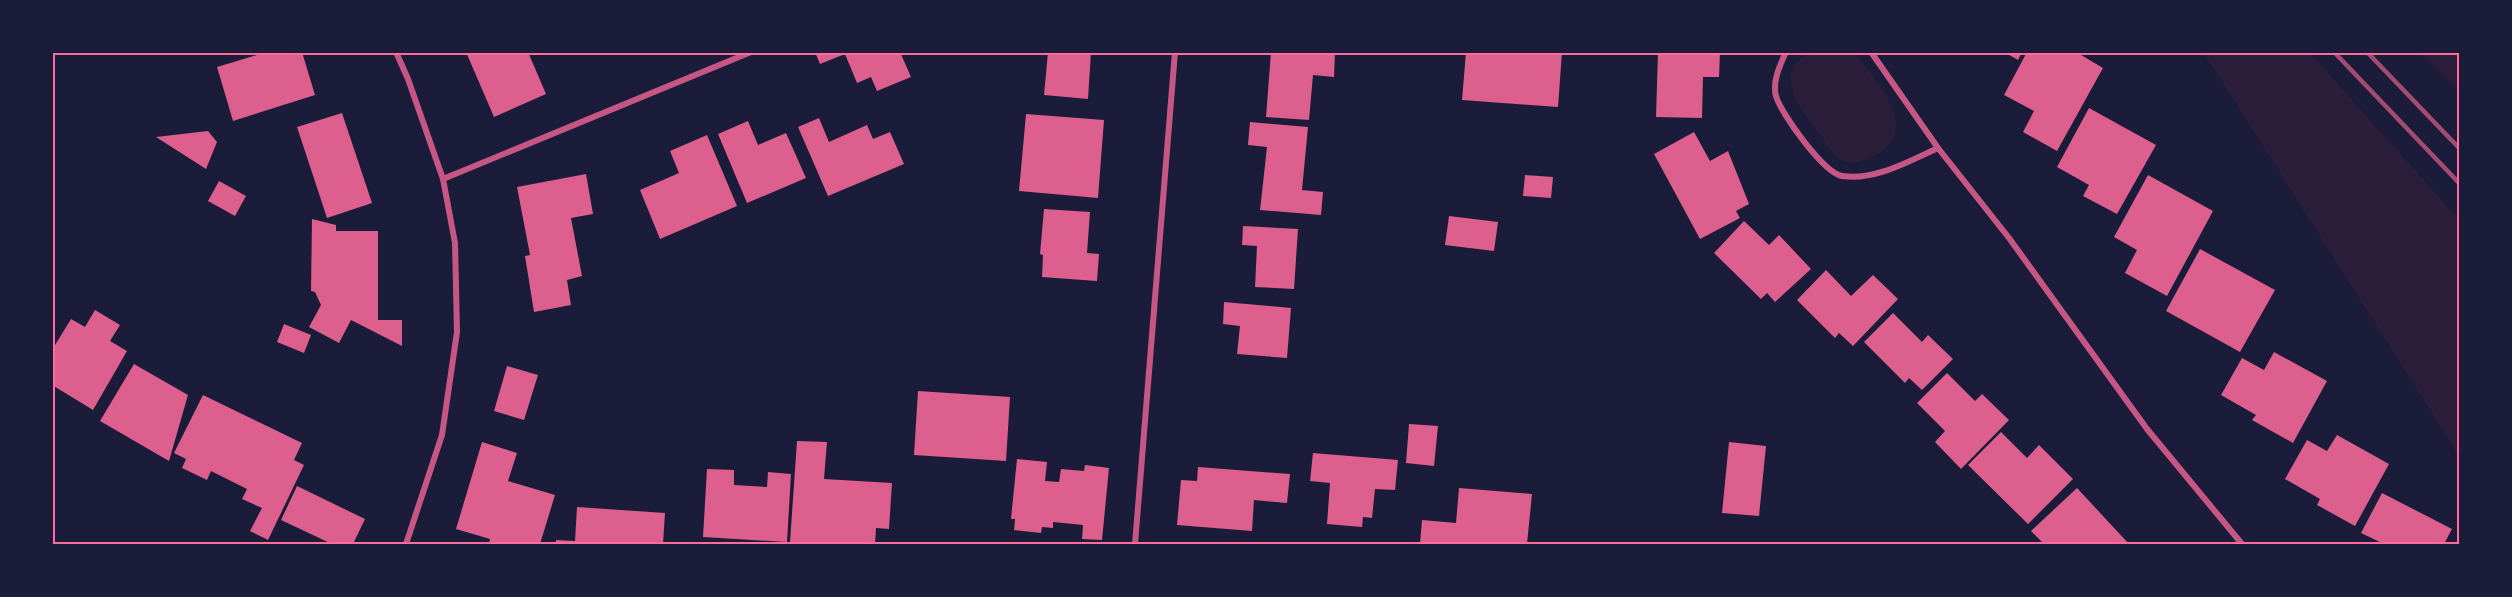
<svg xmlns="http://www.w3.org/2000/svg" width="2512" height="597" font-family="Montserrat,sans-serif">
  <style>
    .green { fill: #2a1e3b }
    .building { fill: #dd5f8e }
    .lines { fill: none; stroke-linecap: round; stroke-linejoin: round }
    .minor { stroke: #c65784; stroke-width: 6 }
    .rail { stroke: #a44b75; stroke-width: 4.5 }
    .neatline { fill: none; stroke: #ff6b9d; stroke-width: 2 }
  </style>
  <rect width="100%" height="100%" fill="#1b1b3a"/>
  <g class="green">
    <path d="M1811,52l44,1c20,27 67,73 23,101 -8,4 -21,11 -31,8 -14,-3 -22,-21 -31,-32 -16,-23 -45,-58 -5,-78z"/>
    <path d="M2204,53h106l149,166v237z"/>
    <path d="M2421,53h38v38z"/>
  </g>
  <g class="building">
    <path d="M267,52h35l13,43 -82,26 -16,-54z"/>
    <path d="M466,52h62l18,42 -52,23z"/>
    <path d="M815,52h85l11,25 -34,14 -6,-14 -14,6 -12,-29 -25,10z"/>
    <path d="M1048,52h43l-3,47 -44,-4z"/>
    <path d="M1271,52h64l-1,25 -21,-2 -4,45 -43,-3z"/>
    <path d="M1466,52h96l-4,55 -96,-7z"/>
    <path d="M1658,52h62l-1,25h-16l-1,41 -46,-1z"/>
    <path d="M2004,52h18l-4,8z"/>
    <path d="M2027,52h49l27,16 -46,83 -34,-19 11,-21 -30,-16z"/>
    <path d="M2089,108l67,37 -39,69 -34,-18 6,-11 -32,-18z"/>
    <path d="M342,113l30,90 -45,15 -30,-91z"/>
    <path d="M1026,114l78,6 -6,78 -79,-7z"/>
    <path d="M819,118l10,24 38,-17 6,14 17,-7 14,32 -76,32 -30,-69z"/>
    <path d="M748,121l10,24 28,-12 20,45 -59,25 -29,-69z"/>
    <path d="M1250,122l58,5 -6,63 21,2 -2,23 -61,-5 7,-63 -19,-2z"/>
    <path d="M208,131l9,11 -11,27 -50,-32z"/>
    <path d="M1694,132l16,29 18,-10 21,53 -13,7 4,7 -40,21 -46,-85z"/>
    <path d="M707,135l30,71 -77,33 -20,-49 39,-17 -9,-22z"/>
    <path d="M586,174l7,40 -22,4 11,58 -15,4 4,25 -37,7 -9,-56 5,-1 -13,-68z"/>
    <path d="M1525,175l28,2 -2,21 -28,-2z"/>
    <path d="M2148,175l65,36 -46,85 -42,-23 12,-23 -23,-13z"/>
    <path d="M219,181l27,15 -11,20 -27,-15z"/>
    <path d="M1044,209l46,3 -3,41 12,1 -2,27 -55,-4 1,-22 -3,-1z"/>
    <path d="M1449,216l49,6 -4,29 -49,-6z"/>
    <path d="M312,219l24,6v6h42v89h24v26l-51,-26 -12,23 -30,-16 12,-22 -6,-13 -4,-1z"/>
    <path d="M1744,221l25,24 10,-10 32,34 -36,33 -8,-9 -6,6 -47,-46z"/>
    <path d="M1243,226l55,3 -4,60 -39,-2 2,-41 -15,-1z"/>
    <path d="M2200,249l75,41 -35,62 -74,-41z"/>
    <path d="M1826,270l25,26 22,-21 25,24 -45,47 -14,-13 -4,5 -38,-38z"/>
    <path d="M1224,302l67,6 -4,50 -50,-4 3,-28 -17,-2z"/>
    <path d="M95,310l25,15 -10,16 17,10 -34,59 -41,-25v-35l19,-31 14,8z"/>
    <path d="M1893,313l29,29 6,-7 25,24 -31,31 -13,-12 -4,5 -41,-41z"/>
    <path d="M284,324l27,11 -7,18 -27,-11z"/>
    <path d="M2274,352l53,29 -34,62 -41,-23 4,-5 -35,-20 21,-37 22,12z"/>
    <path d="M134,364l54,31 -19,66 -69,-40z"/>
    <path d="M507,366l31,9 -14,45 -30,-9z"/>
    <path d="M1947,373l28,28 7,-7 27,26 -48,49 -26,-27 10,-11 -28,-28z"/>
    <path d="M918,391l92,6 -4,64 -92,-6z"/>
    <path d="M203,395l99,48 -8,17 10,5 -36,75 -18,-9 12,-23 -20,-9 5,-10 -36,-18 -4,9 -25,-12 4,-9 -12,-6z"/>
    <path d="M1409,424l29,2 -4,40 -28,-3z"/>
    <path d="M2001,432l26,26 12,-13 34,34 -45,45 -60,-59z"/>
    <path d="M2337,435l52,29 -34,62 -38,-21 3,-6 -35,-20 22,-39 20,11z"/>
    <path d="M797,441l30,1 -3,37 68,4 -3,46 -13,-1 -1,16 -85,-2z"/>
    <path d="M482,442l35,11 -9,28 47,14 -15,49h-51l1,-5 -34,-10z"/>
    <path d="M1729,442l37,4 -7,70 -37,-3z"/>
    <path d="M1313,453l85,7 -3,30 -20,-1 -3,29 -9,-1 -1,10 -35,-3 3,-41 -20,-2z"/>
    <path d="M1017,459l30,3 -2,19 14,1 2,-13 23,2 1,-6 24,3 -7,72 -20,-1 1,-14 -30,-3v6l-11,-1 -1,6 -27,-3 1,-11h-4z"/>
    <path d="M1198,467l92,7 -3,29 -33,-3 -2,31 -75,-6 4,-45 16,1z"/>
    <path d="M707,469l27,1v15l33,2 1,-15 23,2 -4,68 -84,-5z"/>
    <path d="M297,486l68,33 -12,25h-21l-51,-24z"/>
    <path d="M1459,488l73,6 -5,50h-107l2,-24 34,3z"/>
    <path d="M2077,488l52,56h-85l-13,-13z"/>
    <path d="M2382,493l70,36 -8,15h-60l-23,-11z"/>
    <path d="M577,507l88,6 -2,31h-107v-4l19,1z"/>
  </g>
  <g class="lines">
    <g class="minor">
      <path d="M396,52l12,27 35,100 12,64 2,89 -15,103 -36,109"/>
      <path d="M1786,52c-6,13 -14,30 -10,44 5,18 48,77 66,80 33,5 67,-15 96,-28"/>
      <path d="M1871,52l67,96 71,90 138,191 95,115"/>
      <path d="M443,179l308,-127"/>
      <path d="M1135,544l40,-492"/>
    </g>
    <g class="rail">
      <path d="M2334,52l126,132"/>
      <path d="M2367,52l93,97"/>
    </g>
  </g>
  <rect width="2512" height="597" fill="none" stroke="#1b1b3a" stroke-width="108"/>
  <rect x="54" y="54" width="2404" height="489" class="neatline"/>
</svg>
